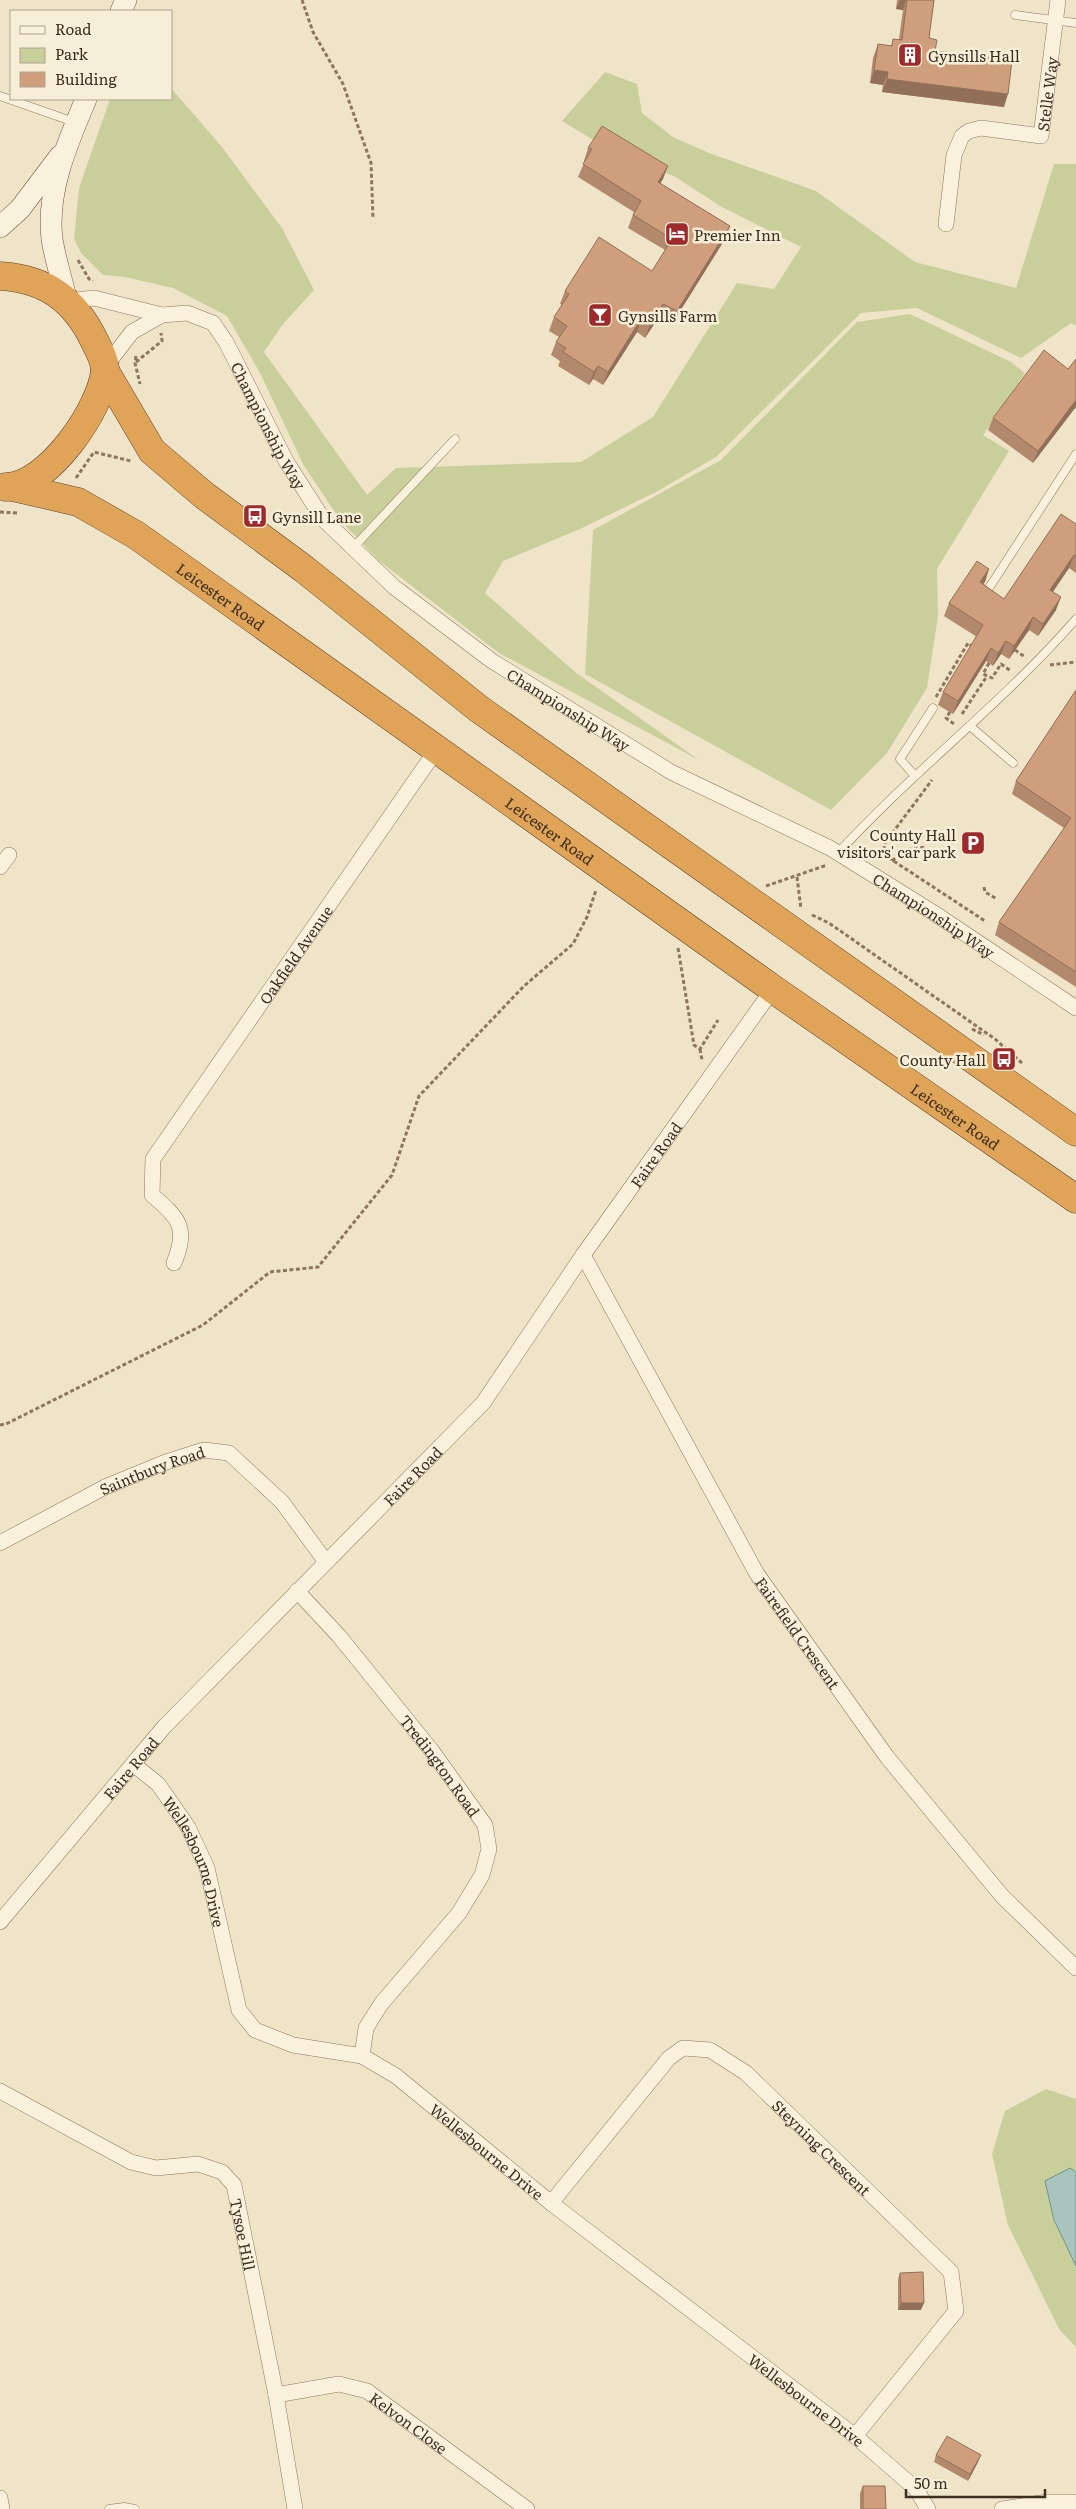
<svg xmlns="http://www.w3.org/2000/svg" width="1076" height="2509" font-family="Literata,serif">
  <style>
    .green { fill: #c9cf9b }
    .water { fill: #a9c4bc; stroke: #6f938a }
    .lines { fill: none; stroke-linecap: round; stroke-linejoin: round }
    .lane-casing { stroke: #8d765c; stroke-width: 9 }
    .street-casing { stroke: #8d765c; stroke-width: 16 }
    .secondary-casing { stroke: #6f573f; stroke-width: 22 }
    .highway-casing { stroke: #5b4430; stroke-width: 29 }
    .path { stroke: #8d765c; stroke-width: 3; stroke-dasharray: 4 2.5; stroke-linecap: butt }
    .lane { stroke: #faf1dc; stroke-width: 8 }
    .street { stroke: #faf1dc; stroke-width: 15 }
    .secondary { stroke: #faf1dc; stroke-width: 21 }
    .highway { stroke: #e0a458; stroke-width: 28 }
    .wall { fill: #b2896c }
    .shaded-wall { fill: #916f58 }
    .building { fill: #cf9f7d; stroke: #916f58 }
    .labels { text-anchor: middle; dominant-baseline: central; stroke-width: 5; stroke-linejoin: round; paint-order: stroke }
    .poi-label { font-size: 15px; fill: #3d2e20; stroke: #f7eed8; text-anchor: start }
    .street-label { font-size: 15px; fill: #3d2e20; stroke: #f7eed8 }
  </style>
  <rect width="100%" height="100%" fill="#f0e4c8"/>
  <g class="green">
    <path d="M605,72l32,12 5,29 31,24 36,16 107,38 99,71 101,26 38,-124h22v162l-5,-3 -50,35 -104,-50 -56,5 -145,144 -58,34 -78,38 -77,32 -18,32 90,79 124,88 -200,-107 -121,-93 -38,-40 -37,-56 -43,-91 -33,-57 -54,-28 -48,-11 -22,-2 -22,-22 -7,-14 5,-51 31,-89h61v-11l51,59 60,81 32,62 -31,34 -19,28 103,143 29,-27 185,-6 72,-45 84,-134 37,6 27,-42 -81,-41 -46,-30 -54,-20 -58,-35z"/>
    <path d="M910,314l101,48 14,11 -42,62 26,16 -72,118 1,47 -11,72 -40,65 -56,57 -246,-136 8,-144 128,-70 136,-138z"/>
    <path d="M1046,2089l30,10v248l-17,-18 -51,-104 -16,-71 13,-43z"/>
  </g>
  <path class="water" d="M1070,2168l6,4v94l-22,-46 -9,-39z"/>
  <g class="lines">
    <defs>
      <g id="lane">
        <path d="M1015,15l61,8"/>
        <path d="M0,96l74,26"/>
        <path d="M352,549l103,-110"/>
        <path d="M987,591l89,-137"/>
        <path d="M970,726l43,37"/>
        <path d="M915,776l-15,-17 33,-51"/>
        <path d="M838,853c75,-82 165,-150 238,-234"/>
        <path d="M109,2509l15,-2 11,2"/>
      </g>
      <g id="street">
        <path id="s1" d="M946,224l8,-69 8,-19 7,-5 12,-3 60,8 17,-136"/>
        <path id="s2" d="M68,301l26,-3 68,17 25,-2 26,10 13,19 60,119 37,58 71,68 98,74 179,111 159,76 104,65 142,95"/>
        <path d="M105,367l27,-35 30,-17"/>
        <path d="M0,867l9,-12"/>
        <path id="s3" d="M583,1255l174,319 130,183 115,139 74,72"/>
        <path id="s4" d="M174,1263c14,-35 6,-44 -22,-68l1,-36 284,-410"/>
        <path id="s5" d="M0,1543l105,-56 61,-25 38,-12 25,3 53,49 44,60"/>
        <path id="s6" d="M297,1591l42,45 93,115 53,74 4,24 -7,26 -23,38 -78,91 -15,24 -4,28"/>
        <path id="s7" d="M133,1764l25,20 30,43 19,41 32,142 16,20 38,15 69,11 34,20 155,127 304,233 61,53 12,20"/>
        <path id="s8" d="M0,1922l164,-195 319,-324 100,-148 190,-266"/>
        <path id="s9" d="M0,2091l131,71 25,6 42,-4 24,8 12,13 42,210 19,114"/>
        <path id="s10" d="M551,2203l118,-145 14,-10 27,2 36,23 205,199 5,39 -101,125"/>
        <path id="s11" d="M276,2395l63,-11 28,7 160,118"/>
        <path d="M0,2498l2,11"/>
        <path d="M1002,2509l45,-7h29"/>
      </g>
      <g id="secondary">
        <path d="M121,11l5,-11"/>
        <path d="M0,227l20,-18 40,-53"/>
        <path d="M66,299c-4,-20 -11,-40 -14,-60 -6,-48 16,-97 34,-140"/>
      </g>
      <g id="highway">
        <path d="M0,276c47,3 75,24 95,66 4,8 10,19 10,28 -3,38 -57,117 -99,117"/>
        <path d="M105,371l47,80 53,45 99,73 175,140 597,423"/>
        <path id="s12" d="M13,487l65,15 58,33 637,454 303,210"/>
      </g>
    </defs>
    <use href="#lane" class="lane-casing"/>
    <use href="#street" class="street-casing"/>
    <use href="#secondary" class="secondary-casing"/>
    <use href="#highway" class="highway-casing"/>
    <g class="path">
      <path d="M302,0l11,32 30,52 28,79 2,56"/>
      <path d="M78,260l11,19 4,2"/>
      <path d="M136,356l-1,7 5,21"/>
      <path d="M136,362l26,-21 -1,-8"/>
      <path d="M76,478l18,-26 37,9"/>
      <path d="M0,512l17,1"/>
      <path d="M1015,650l10,7"/>
      <path d="M989,663l-6,11 9,4 9,-14 10,7"/>
      <path d="M1050,665l26,-3"/>
      <path d="M936,697l32,-54 5,4"/>
      <path d="M950,712l-4,6 8,6"/>
      <path d="M962,714l25,-38"/>
      <path d="M883,854l102,67"/>
      <path d="M874,856l9,-2 2,-11 47,-63"/>
      <path d="M892,861l13,-11 20,-3"/>
      <path d="M797,877l4,32"/>
      <path d="M766,886l61,-21"/>
      <path d="M984,887l1,5 12,7"/>
      <path d="M812,915l17,8 166,116 28,25"/>
      <path d="M678,948l16,97 6,4 18,-29"/>
      <path d="M972,1029l12,6"/>
      <path d="M700,1049l2,11"/>
      <path d="M0,1425l6,-1 197,-99 67,-53 48,-5 74,-92 27,-79 105,-110 49,-42 14,-27 9,-27"/>
    </g>
    <use href="#lane" class="lane"/>
    <use href="#street" class="street"/>
    <use href="#secondary" class="secondary"/>
    <use href="#highway" class="highway"/>
  </g>
  <g class="wall">
    <path d="M897,0h37l-5,38 6,13 69,56 -122,-15 1,-7 -13,-2 3,-25 5,-14 13,2 2,-7h6l4,-29 -7,-1z"/>
    <path d="M588,148l75,31 -3,4 70,43 -5,13 -53,85 -14,-6 -13,20 -8,-6 -34,53 -10,-6 -4,6 -31,-19 2,-5 -9,-6 5,-13 3,-5 -10,-6 5,-14 8,-12 -2,-1 5,-13 87,-20 13,-21 -37,-22 6,-16 -56,-35 7,-16h-1z"/>
    <path d="M1076,359v50l-1,-1 -42,55 -45,-33 5,-12 75,-49z"/>
    <path d="M1076,524v49l-7,-5 -16,24 3,18 -18,26 -9,-6 -20,29 -8,-5 -8,12 -7,-5 -33,53 -15,-9 5,-13 34,-55 -33,-21 5,-13 40,-34 -6,15 21,15z"/>
    <path d="M1076,690v297l-81,-52 4,-13 65,-94 -52,-34 4,-13z"/>
    <path d="M900,2273l21,37h-23v-31z"/>
    <path d="M936,2455l42,7 -10,19 -34,-19z"/>
    <path d="M863,2486l23,23h-26v-16z"/>
  </g>
  <g class="shaded-wall">
    <path d="M900,0h6l-3,10 -7,-1z"/>
    <path d="M874,70l14,2 -5,13 -13,-2z"/>
    <path d="M887,79l121,15 -4,13 -122,-15z"/>
    <path d="M668,166l-5,13 -10,16 5,-13z"/>
    <path d="M730,226l-5,13 -53,85 5,-13z"/>
    <path d="M663,304l-5,14 -13,20 5,-13z"/>
    <path d="M641,319l-4,13 -34,53 5,-13z"/>
    <path d="M598,366l-5,13 -4,6 5,-13z"/>
    <path d="M1076,400v5l-1,3 -42,55 5,-12z"/>
    <path d="M1074,555l-5,13 -24,35 5,-13z"/>
    <path d="M989,569l-4,13 -9,13 4,-13z"/>
    <path d="M1061,597l-5,13 -18,26 5,-12z"/>
    <path d="M1033,617l-4,13 -20,29 5,-13z"/>
    <path d="M1006,641l-5,13 -8,12 5,-13z"/>
    <path d="M991,648l-5,13 -33,53 5,-13z"/>
    <path d="M901,2303h23l-3,7h-23z"/>
    <path d="M981,2455l-3,7 -10,19 2,-7z"/>
  </g>
  <g class="building">
    <path d="M907,0h27l-5,38 8,2 -2,11 77,9 -4,34 -121,-15 1,-7 -14,-2 4,-26 14,2 1,-7 9,1z"/>
    <path d="M602,126l66,40 -10,16 72,44 -53,85 -14,-7 -13,21 -9,-6 -33,53 -10,-6 -4,6 -31,-20 3,-4 -10,-6 11,-16 -13,-9 15,-23 -4,-3 34,-54 53,34 20,-32 -39,-24 8,-14 -58,-37 9,-15 -4,-1z"/>
    <path d="M1044,350l24,19 8,-10v41l-38,51 -45,-33z"/>
    <path d="M1061,514l15,10v33l-2,-2 -24,35 11,7 -18,27 -10,-7 -19,29 -8,-5 -8,12 -7,-5 -33,53 -15,-9 40,-67 -34,-22 28,-42 12,8 -9,13 24,17z"/>
    <path d="M1076,690v282l-77,-50 72,-104 -55,-37z"/>
    <path d="M923,2272l1,31h-23l-1,-30z"/>
    <path d="M947,2436l34,19 -11,19 -34,-19z"/>
    <path d="M863,2486h22l1,23h-23z"/>
  </g>
  <defs>
    <symbol id="building-square" viewBox="-11 -11 22 22"><rect x="-9" y="-9" width="18" height="18" rx="4" fill="#9e2a2b" stroke="#f7eed8"/><path d="M-4-6H4V6H1V3H-1V6H-4ZM-2.5-4.3h1.7v1.8h-1.7ZM.8-4.3h1.7v1.8H.8ZM-2.5-1h1.7V.8h-1.7ZM.8-1h1.7V.8H.8Z" fill="#fff"/></symbol>
    <symbol id="hotel-square" viewBox="-11 -11 22 22"><rect x="-9" y="-9" width="18" height="18" rx="4" fill="#9e2a2b" stroke="#f7eed8"/><path d="M-6-4.5h1.5V1H6V5H4.5V3h-9V5H-6ZM-4 0a1.8 1.8 0 1 1 3.6 0ZM.5 0V-2.5h3Q6-2.5 6 0Z" fill="#fff"/></symbol>
    <symbol id="bar-square" viewBox="-11 -11 22 22"><rect x="-9" y="-9" width="18" height="18" rx="4" fill="#9e2a2b" stroke="#f7eed8"/><path d="M-6-5H6L.8 .8V4.5H3.5V6h-7V4.5H-.8V.8Z" fill="#fff"/></symbol>
    <symbol id="bus-square" viewBox="-11 -11 22 22"><rect x="-9" y="-9" width="18" height="18" rx="4" fill="#9e2a2b" stroke="#f7eed8"/><path d="M-5-6H5V4H4V6H2V4H-2V6H-4V4H-5ZM-3.5-4V0h7V-4ZM-3.5 1.2v1.5H-2V1.2ZM2 1.2v1.5H3.5V1.2Z" fill="#fff"/></symbol>
    <symbol id="parking-square" viewBox="-11 -11 22 22"><rect x="-9" y="-9" width="18" height="18" rx="4" fill="#9e2a2b" stroke="#f7eed8"/><path d="M-3.5-5.5H1a3.5 3.5 0 0 1 0 7H-1V5.5H-3.5ZM-1-3.4V-.6H.8a1.4 1.4 0 0 0 0-2.8Z" fill="#fff"/></symbol>
  </defs>
  <g fill-rule="evenodd">
    <use href="#building-square" x="896" y="41" width="28" height="28"/>
    <use href="#hotel-square" x="663" y="220" width="28" height="28"/>
    <use href="#bar-square" x="586" y="301" width="28" height="28"/>
    <use href="#bus-square" x="241" y="502" width="28" height="28"/>
    <use href="#parking-square" x="959" y="829" width="28" height="28"/>
    <use href="#bus-square" x="990" y="1045" width="28" height="28"/>
  </g>
  <g class="labels">
    <g class="poi-label">
      <text x="928" y="55">Gynsills Hall</text>
      <text x="694" y="234">Premier Inn</text>
      <text x="618" y="315">Gynsills Farm</text>
      <text x="272" y="516">Gynsill Lane</text>
      <text x="956" y="834" text-anchor="end">County Hall<tspan x="956" dy="17">visitors' car park</tspan></text>
      <text x="986" y="1059" text-anchor="end">County Hall</text>
    </g>
    <g class="street-label">
      <text stroke="none"><textPath href="#s1" startOffset="214">Stelle Way</textPath></text>
      <text stroke="none"><textPath href="#s2" startOffset="266">Championship Way</textPath></text>
      <text stroke="none"><textPath href="#s12" startOffset="238">Leicester Road</textPath></text>
      <text stroke="none"><textPath href="#s2" startOffset="686">Championship Way</textPath></text>
      <text stroke="none"><textPath href="#s12" startOffset="642">Leicester Road</textPath></text>
      <text stroke="none"><textPath href="#s2" startOffset="1106">Championship Way</textPath></text>
      <text stroke="none"><textPath href="#s4" startOffset="365">Oakfield Avenue</textPath></text>
      <text stroke="none"><textPath href="#s12" startOffset="1138">Leicester Road</textPath></text>
      <text stroke="none"><textPath href="#s8" startOffset="1012">Faire Road</textPath></text>
      <text stroke="none"><textPath href="#s5" startOffset="169">Saintbury Road</textPath></text>
      <text stroke="none"><textPath href="#s8" startOffset="608">Faire Road</textPath></text>
      <text stroke="none"><textPath href="#s3" startOffset="435">Fairefield Crescent</textPath></text>
      <text stroke="none"><textPath href="#s6" startOffset="226">Tredington Road</textPath></text>
      <text stroke="none"><textPath href="#s8" startOffset="202">Faire Road</textPath></text>
      <text stroke="none"><textPath href="#s7" startOffset="119">Wellesbourne Drive</textPath></text>
      <text stroke="none"><textPath href="#s10" startOffset="380">Steyning Crescent</textPath></text>
      <text stroke="none"><textPath href="#s7" startOffset="569">Wellesbourne Drive</textPath></text>
      <text stroke="none"><textPath href="#s9" startOffset="310">Tysoe Hill</textPath></text>
      <text stroke="none"><textPath href="#s7" startOffset="974">Wellesbourne Drive</textPath></text>
      <text stroke="none"><textPath href="#s11" startOffset="145">Kelvon Close</textPath></text>
    </g>
  </g>
  <rect x="10" y="10" width="162" height="90" fill="#f7eed8" stroke="#ada18e"/>
  <rect x="20" y="26" width="25" height="8" fill="#faf1dc" stroke="#ada18e"/>
  <text x="55" y="35" font-size="15" fill="#3d2e20">Road</text>
  <rect x="20" y="48" width="25" height="15" fill="#c9cf9b" stroke="#ada18e"/>
  <text x="55" y="60" font-size="15" fill="#3d2e20">Park</text>
  <rect x="20" y="72" width="25" height="15" fill="#cf9f7d" stroke="#ada18e"/>
  <text x="55" y="85" font-size="15" fill="#3d2e20">Building</text>
  <path d="M906 2489v8h139v-8" fill="none" stroke="#3d2e20" stroke-width="2.5"/>
  <text x="914" y="2489" font-size="15" fill="#3d2e20" stroke="#f7eed8" stroke-width="4" paint-order="stroke">50 m</text>
</svg>
